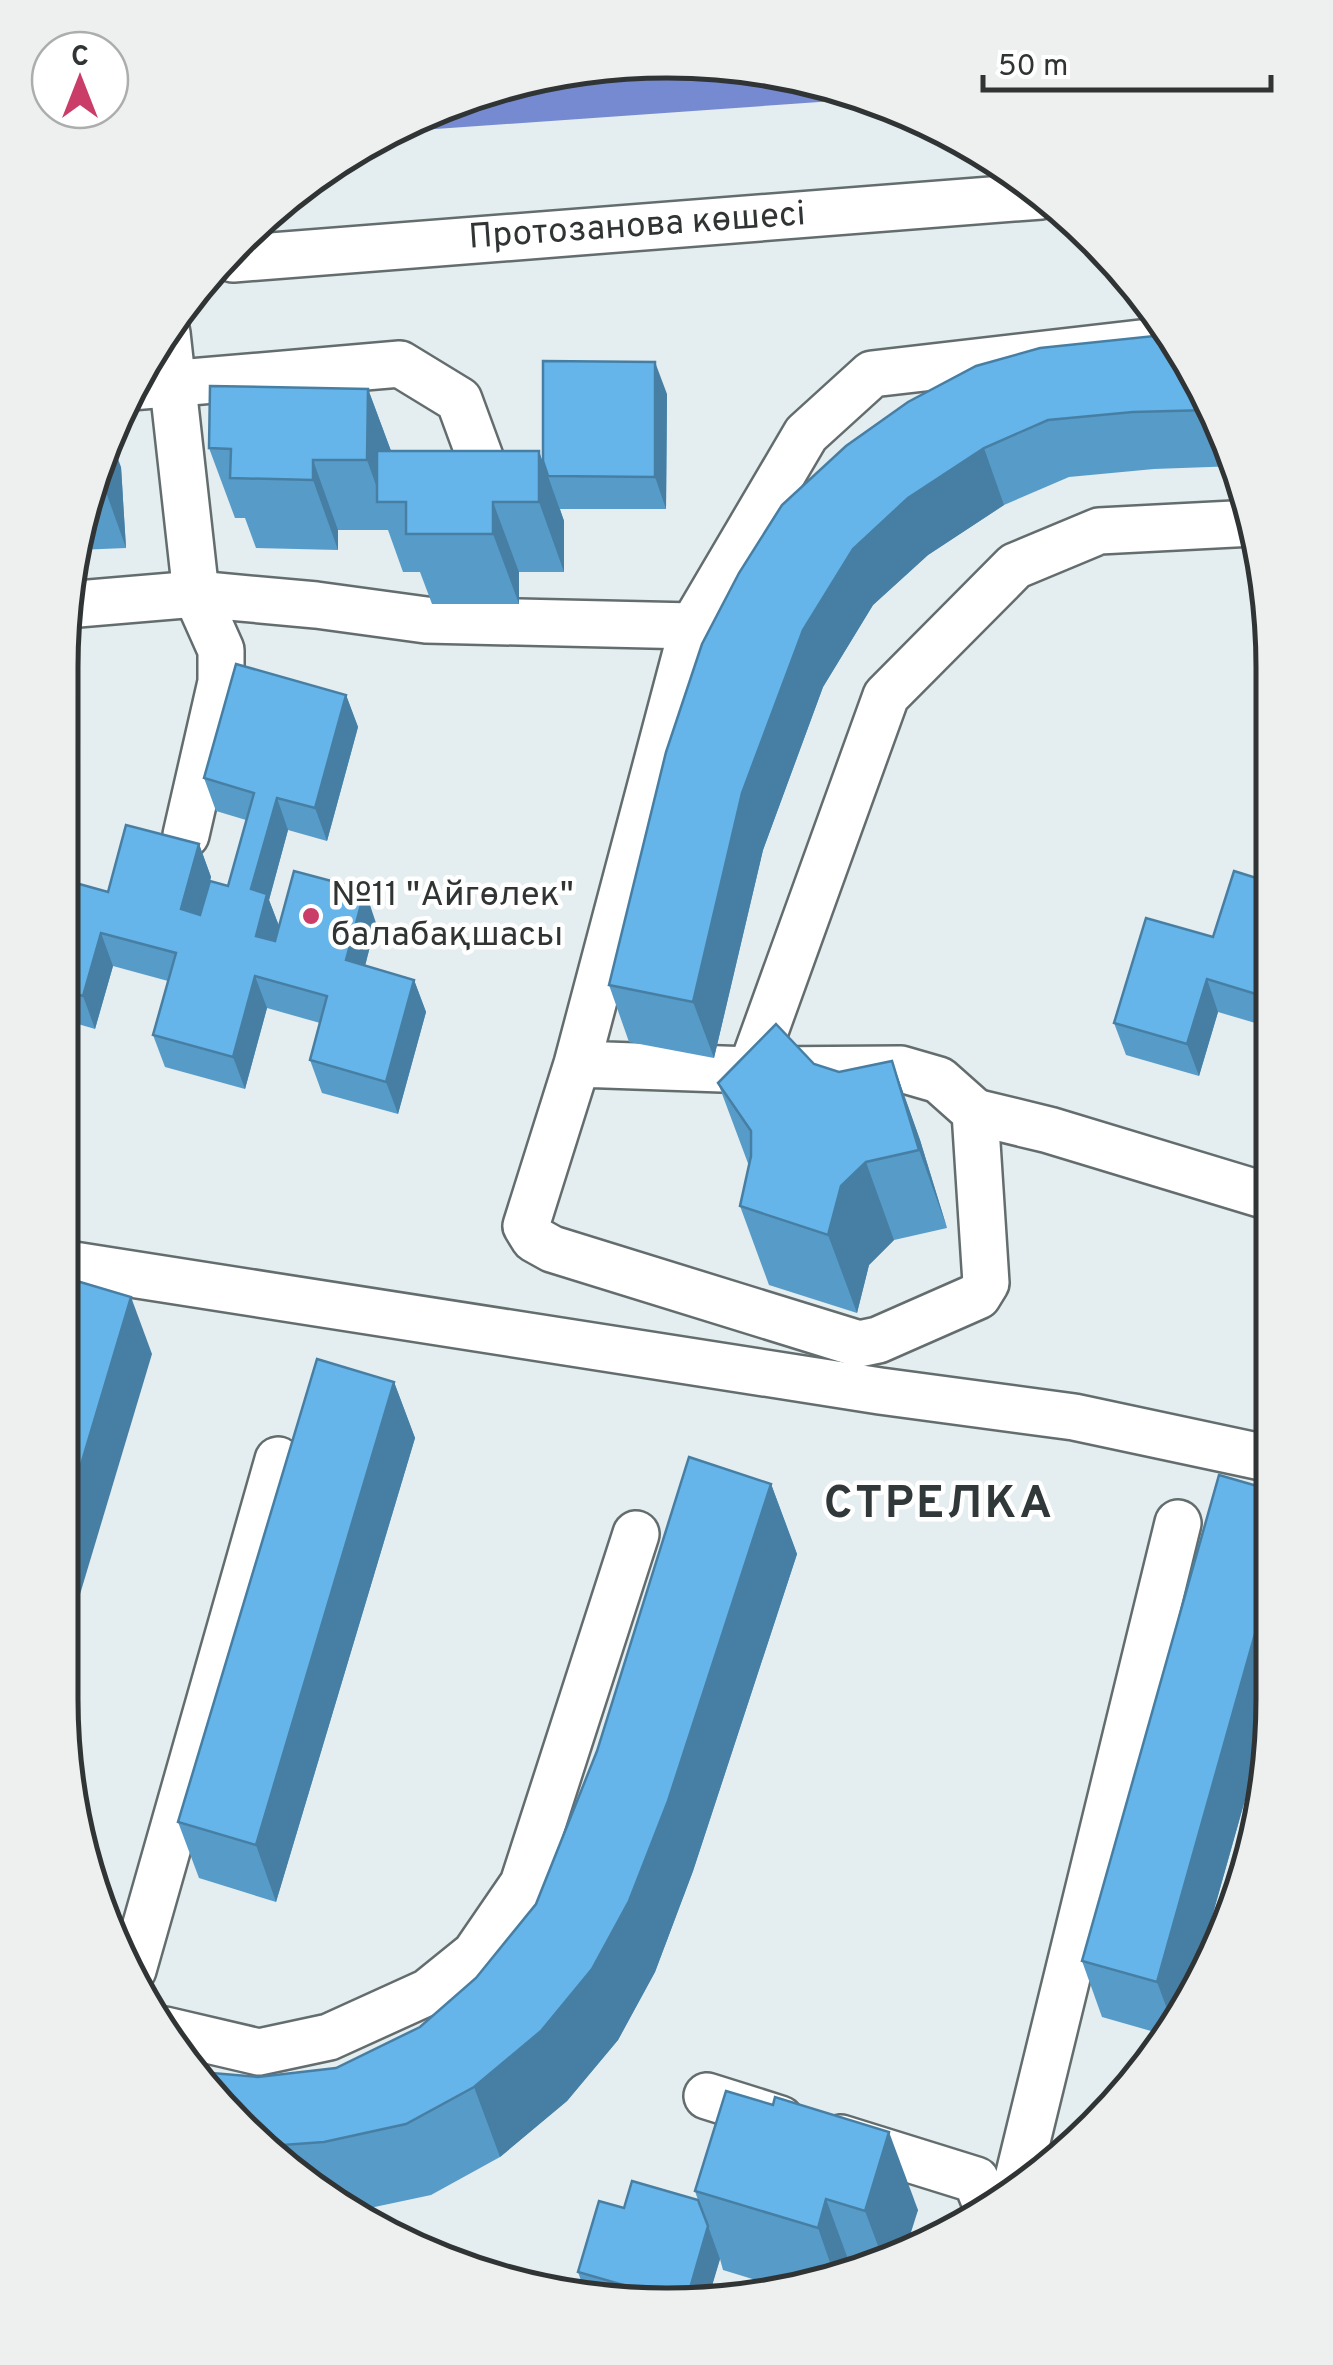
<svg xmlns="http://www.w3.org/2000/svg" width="1333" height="2365" font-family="Overpass,sans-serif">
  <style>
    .water { fill: #768ad1 }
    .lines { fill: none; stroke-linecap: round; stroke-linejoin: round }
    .minor-casing { stroke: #646d6e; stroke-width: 50 }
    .minor { stroke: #fff; stroke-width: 45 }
    .wall { fill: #579cc9 }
    .shaded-wall { fill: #477fa4 }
    .building { fill: #65b5ea; stroke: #477fa4; stroke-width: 2.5 }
    .poi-dot { fill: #ca3d69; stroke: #fff; stroke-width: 4 }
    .labels { text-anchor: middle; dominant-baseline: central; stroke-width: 9; stroke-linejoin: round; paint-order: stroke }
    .street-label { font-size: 35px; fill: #303434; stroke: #fff }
    .poi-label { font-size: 35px; fill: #303434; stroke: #fff; text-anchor: start }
    .district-label { font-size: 45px; font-weight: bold; letter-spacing: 2.5px; fill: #303839; stroke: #fff }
    .rim { fill: none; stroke: #303434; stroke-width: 5 }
  </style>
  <rect width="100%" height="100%" fill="#e4edef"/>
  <path class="water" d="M746,65l102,35 -441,31 103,-50z"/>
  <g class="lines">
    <defs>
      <g id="minor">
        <path d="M233,259l808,-63"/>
        <path d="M167,333l29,261 25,56v32l-35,153"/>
        <path d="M131,387l269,-23 59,36 22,60v33"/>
        <path d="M66,605l130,-11 120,11 110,15 267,6"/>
        <path d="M577,1064l174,6 150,-1 38,11 36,32 11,171 -8,13 -100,44 -19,4 -307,-95 -18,-10 -8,-13 51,-162 116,-438 113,-192 66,-60 303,-35"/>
        <path d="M751,1070l135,-374 129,-130 84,-35 154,-8"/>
        <path d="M975,1112l74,18 221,67"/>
        <path d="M61,1263l819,128 194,26 197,42"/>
        <path d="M133,1970l145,-510"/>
        <path d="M165,2030l94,22 70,-15 99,-45 47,-38 48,-70 113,-350"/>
        <path d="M707,2096l73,23"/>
        <path d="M841,2138l135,42 10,25"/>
        <path d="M1016,2186l162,-663"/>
      </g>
    </defs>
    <use href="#minor" class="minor-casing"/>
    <use href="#minor" class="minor"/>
  </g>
  <g class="wall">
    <path d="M1173,334l65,132 -84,3 -85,8 -65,28 -76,50 -55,50 -50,82 -60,163 -49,208 -85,-16 -20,-57 130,-412z"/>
    <path d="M368,389l23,62 152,10 124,-67 -1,115h-106l4,12v51h-45v32h-87l-12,-32h-17l-15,-42h-50v20l-82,-2 -11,-30h-10l-26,-70z"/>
    <path d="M121,467l5,81 -49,2 15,-78z"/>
    <path d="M346,695l12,32 -31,114 -39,-11 -19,70 10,26 97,-3 -11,43 49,14 12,32 -28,102 -76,-21 -12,-33 10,-37 -53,-15 -22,81 -80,-22 -12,-32 15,-54 -55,-15 -18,63 -34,-10v-140l47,13 91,-48 12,33 -1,4 18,5 18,-66 -30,-9 -12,-33z"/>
    <path d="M1269,882v145l-51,-15 -19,64 -73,-21 -12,-32 99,-86z"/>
    <path d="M892,1061l28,79 27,88 -53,12 -25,25 -12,48 -88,-28 -29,-79 9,-40 -31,-83 96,-19 25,8z"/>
    <path d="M1269,1061l1,43 -8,-20z"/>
    <path d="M394,1382l21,56 -139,464 -77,-24 -21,-56z"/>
    <path d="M771,1484l26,70 -104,317 -38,101 -37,68 -51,61 -67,56 -69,38 -80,17 -22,-10 -140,-131 69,6 78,-9 84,-41 56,-49 60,-74z"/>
    <path d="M1271,1490l1,214 -86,305 -21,26 -63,-18 -20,-56z"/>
    <path d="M726,2091l192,119 -20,49 -119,28 -56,-17 -3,-11 -14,45 -121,-12 -7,-20 46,-64 74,-8 -3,-9z"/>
  </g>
  <g class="shaded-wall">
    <path d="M655,362l12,32 -1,115 -11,-32z"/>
    <path d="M368,389l26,70 -12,43 -15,-42z"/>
    <path d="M109,435l12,32 5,81 -25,-70 -2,-22z"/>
    <path d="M984,448l20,57 -76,50 -55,50 -50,82 -60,163 -49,208 -21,-56 49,-209 61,-163 50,-81 55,-51z"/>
    <path d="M539,451l25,70v51l-25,-70z"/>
    <path d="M313,460l25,70v20l-25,-70z"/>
    <path d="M493,502l26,70v32l-26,-70z"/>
    <path d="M346,695l12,32 -31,114 -12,-33z"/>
    <path d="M277,798l11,32 -19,70 10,26 -11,42 -12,-32 -5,-47z"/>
    <path d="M199,844l12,33 -18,65 -12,-33z"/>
    <path d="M365,890l11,33 -18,70 -12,-33z"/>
    <path d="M101,933l12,33 -18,63 -12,-33z"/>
    <path d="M255,976l12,32 -22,81 -12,-32z"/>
    <path d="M1207,979l11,33 -19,64 -12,-32z"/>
    <path d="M414,980l12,32 -28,102 -12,-32z"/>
    <path d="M892,1061l28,79 27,88 -28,-78z"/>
    <path d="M866,1162l28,78 -25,25 -12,48 -29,-78 13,-49z"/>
    <path d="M131,1297l21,57 -92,307v-126z"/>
    <path d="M394,1382l21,56 -139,464 -20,-57z"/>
    <path d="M771,1484l26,70 -104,317 -38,101 -37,68 -51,61 -67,56 -26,-70z"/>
    <path d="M1271,1577l1,127 -86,305 -13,16 -16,-43z"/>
    <path d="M889,2132l29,78 -14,45 -6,4 -14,3 -19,-51z"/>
    <path d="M826,2199l26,71 -18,4 -16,-46z"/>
    <path d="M708,2226l12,33 -13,44 -21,-1z"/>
  </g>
  <g class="building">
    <path d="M1173,334l37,76 -77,2 -85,8 -64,28 -76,50 -55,51 -50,81 -61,163 -49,209 -84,-17 57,-233 36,-108 37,-71 43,-68 64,-59 62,-44 68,-36 64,-18z"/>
    <path d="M543,361l112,1v115l-107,-1 -5,-15z"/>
    <path d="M210,386l158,3 -1,71h-54v20l-83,-2 1,-29 -22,-1z"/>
    <path d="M377,451h162v51h-46v32h-87v-32h-29z"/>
    <path d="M99,456l2,22h-10l1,-6z"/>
    <path d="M236,664l110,31 -31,113 -38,-10 -26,91 16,5 -11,42 19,5 19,-70 71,19 -19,70 68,20 -28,102 -76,-22 17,-64 -72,-20 -22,81 -80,-22 23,-82 -75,-20 -18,63 -22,-6v-111l47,13 18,-67 73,19 -18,65 19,6 10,-34 18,5 26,-93 -50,-15z"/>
    <path d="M1234,871l35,11v116l-62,-19 -20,65 -73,-21 32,-105 67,19z"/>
    <path d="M776,1024l38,40 25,8 53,-11 27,89 -53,12 -25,24 -13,49 -88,-29 11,-50v-25l-33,-48z"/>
    <path d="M1269,1061l1,25 -8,-2z"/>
    <path d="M60,1276l71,21 -71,238z"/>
    <path d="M317,1359l77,23 -138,463 -78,-23z"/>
    <path d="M689,1457l82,27 -103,317 -39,100 -37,68 -51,62 -67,56 -68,37 -82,18 -55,4 -80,-75 69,6 78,-9 84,-41 56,-49 60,-74 61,-153z"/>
    <path d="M1219,1475l52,15v87l-114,405 -75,-21z"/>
    <path d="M726,2091l47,14 2,-8 114,35 -24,79 -39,-12 -8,29 -123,-37z"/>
    <path d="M632,2181l66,19 10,26 -22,76 -7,-1 -101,-29 21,-71 25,7z"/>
  </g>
  <circle class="poi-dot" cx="311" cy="916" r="10"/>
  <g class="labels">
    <g class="street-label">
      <text transform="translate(637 227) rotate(-4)">Протозанова көшесі</text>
    </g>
    <g class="poi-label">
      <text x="331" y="896">№11 "Айгөлек"<tspan x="331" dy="40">балабақшасы</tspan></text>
    </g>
    <g class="district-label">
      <text x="939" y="1505">СТРЕЛКА</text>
    </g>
  </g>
  <path d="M0 0H1333V2365H0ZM667 78H667A589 589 0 0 1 1256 667V1699A589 589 0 0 1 667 2288H667A589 589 0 0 1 78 1699V667A589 589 0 0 1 667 78Z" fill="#eeefef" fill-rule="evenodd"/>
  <path class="rim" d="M667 78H667A589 589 0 0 1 1256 667V1699A589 589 0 0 1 667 2288H667A589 589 0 0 1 78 1699V667A589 589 0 0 1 667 78Z"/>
  <g transform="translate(80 80)"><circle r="48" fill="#ffffff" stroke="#acaeae" stroke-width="2.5"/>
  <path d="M0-8L18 38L0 25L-18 38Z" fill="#ca3d69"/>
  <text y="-15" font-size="28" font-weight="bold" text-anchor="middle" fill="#303434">С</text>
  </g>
  <path d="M983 75v15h288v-15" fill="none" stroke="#303434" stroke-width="5"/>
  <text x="998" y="75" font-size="30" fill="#303434" stroke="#ffffff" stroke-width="8" paint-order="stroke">50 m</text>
</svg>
